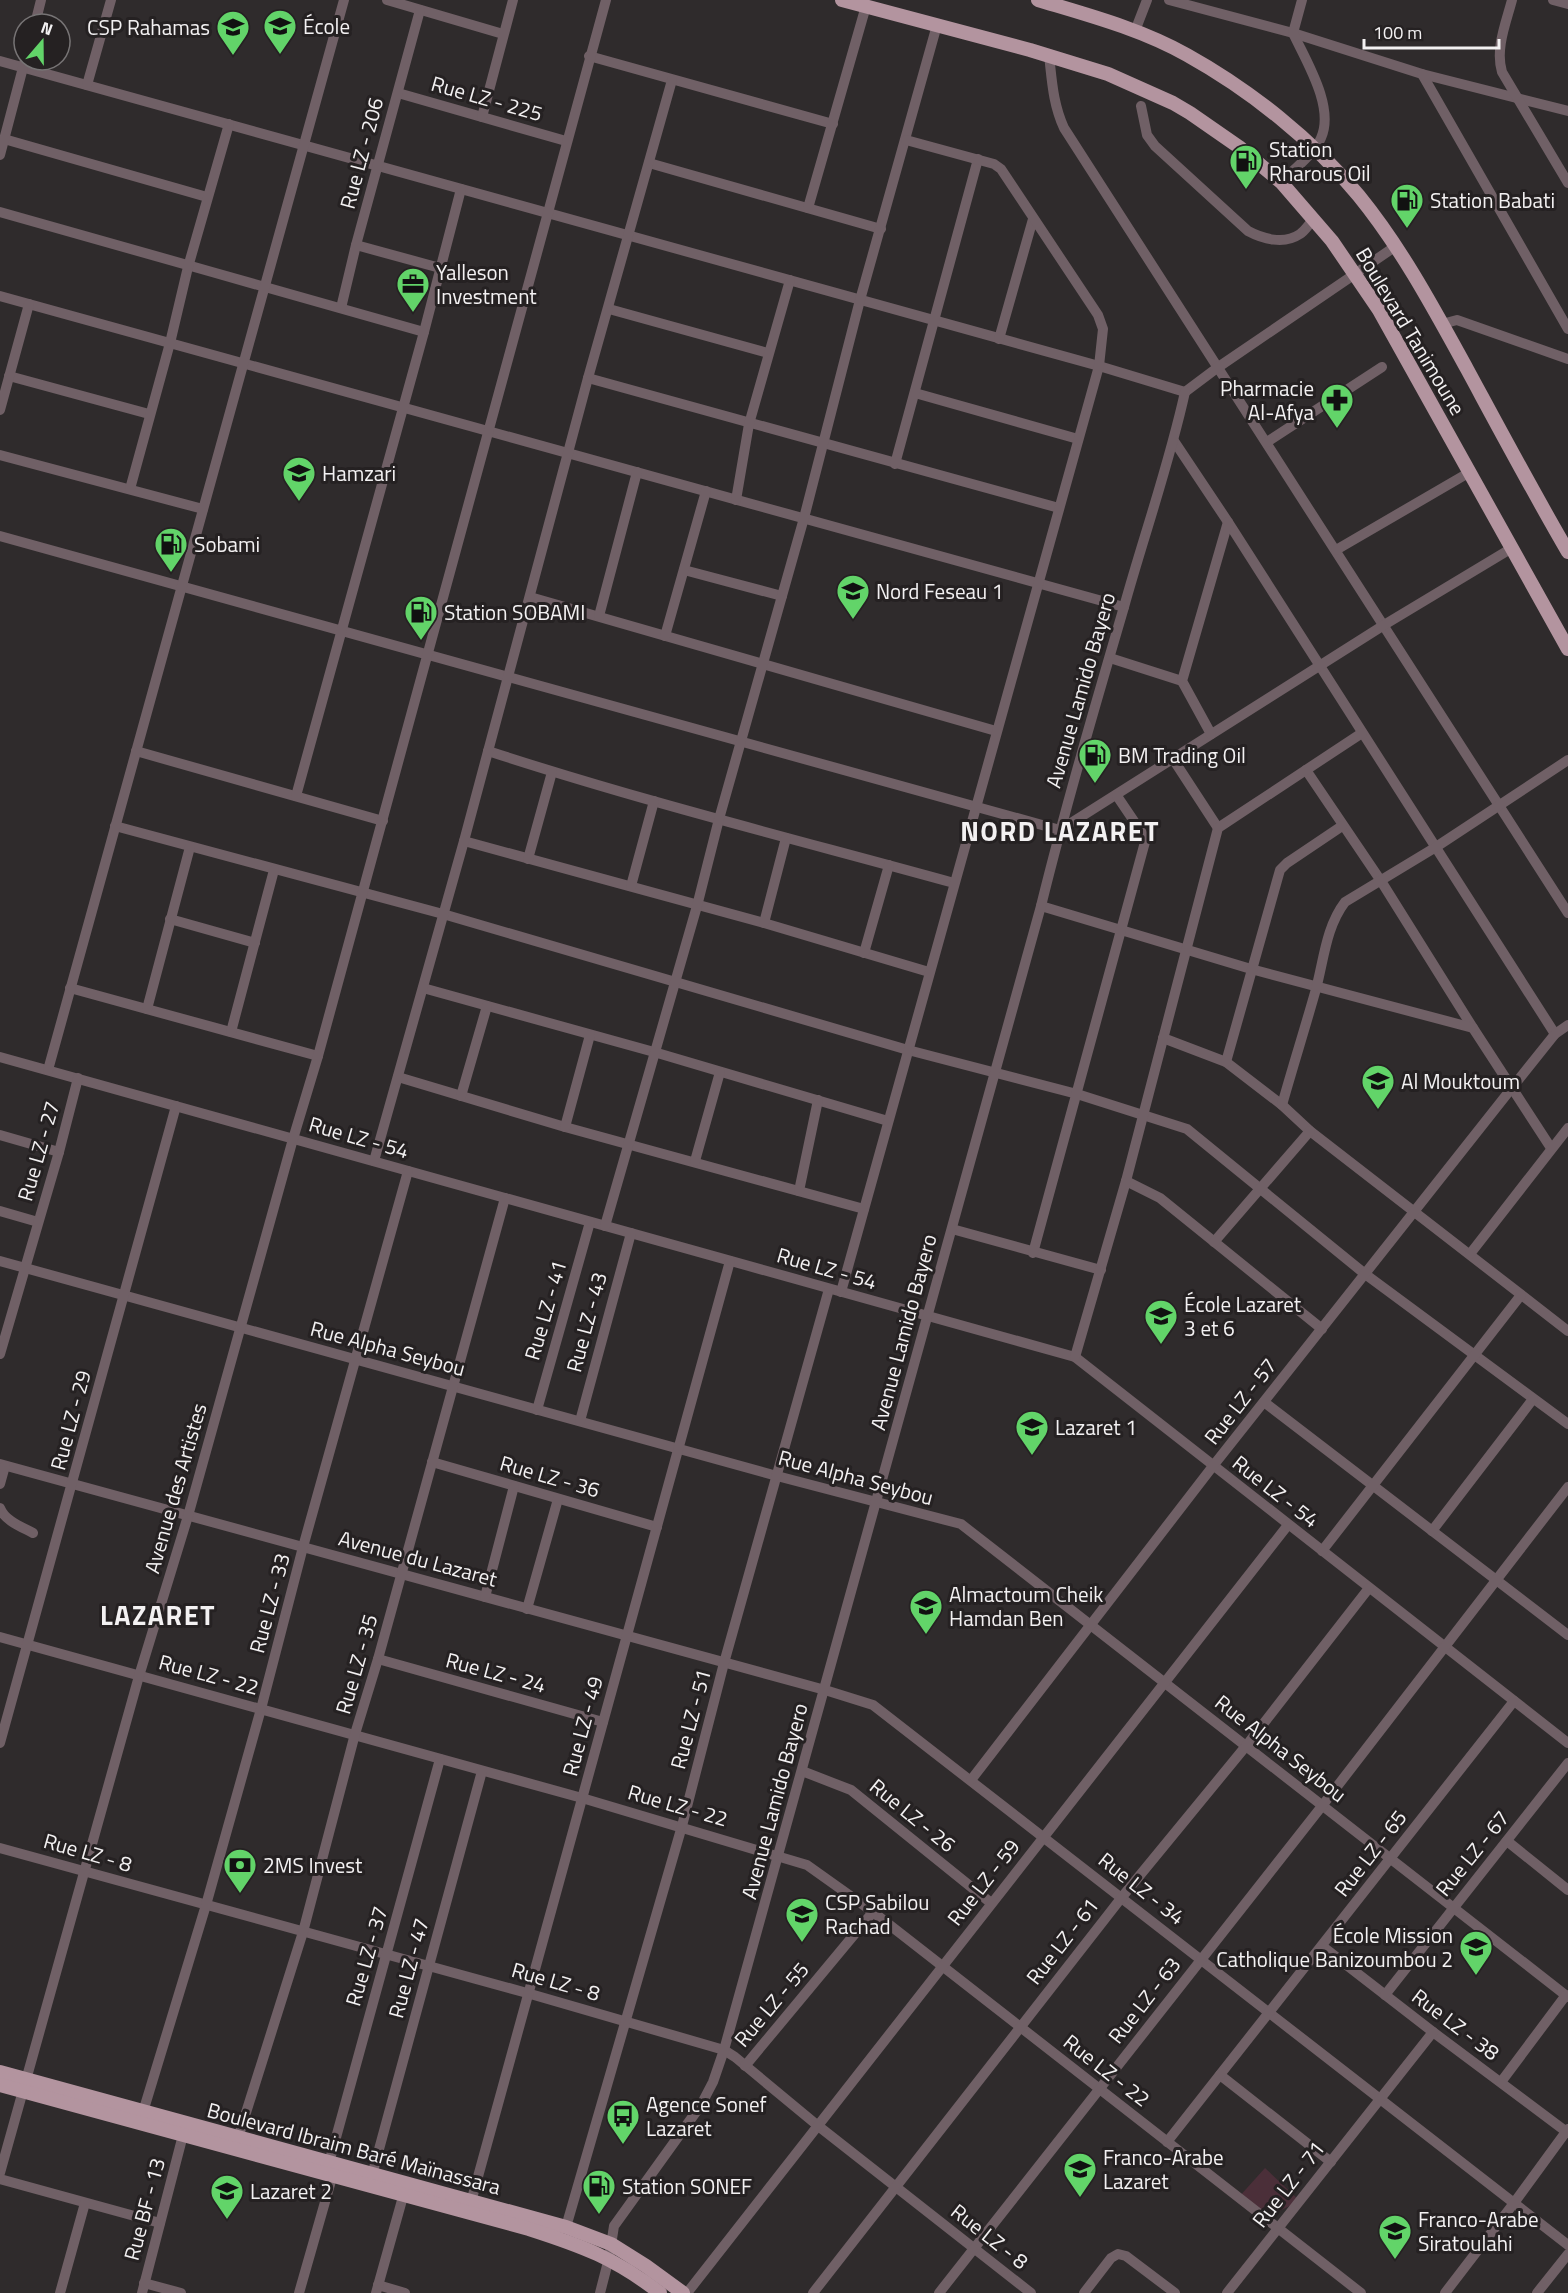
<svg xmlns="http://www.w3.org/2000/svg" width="1568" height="2293" font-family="'Titillium Web',sans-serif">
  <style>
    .green { fill: #4b2f39 }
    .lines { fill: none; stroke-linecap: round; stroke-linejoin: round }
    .minor { stroke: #706066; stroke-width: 10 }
    .major { stroke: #b3949f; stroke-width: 14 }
    .labels { text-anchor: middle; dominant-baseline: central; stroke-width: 6; stroke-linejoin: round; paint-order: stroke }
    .poi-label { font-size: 21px; fill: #f3f1f2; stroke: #252122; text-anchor: start }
    .street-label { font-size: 21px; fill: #f3f1f2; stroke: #252122 }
    .district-label { font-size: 27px; font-weight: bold; letter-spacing: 1.5px; fill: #f3f1f2; stroke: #252122 }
  </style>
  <rect width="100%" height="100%" fill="#2f2b2c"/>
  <path class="green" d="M1265,2168l35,33 -35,17 -27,-20z"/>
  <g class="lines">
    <g class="minor">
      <path d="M387,0l116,34"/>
      <path d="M1169,0l124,33 129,41 146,37"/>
      <path d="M1512,0c-6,23 -17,49 -10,72l66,111"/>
      <path d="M1553,0l15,4"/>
      <path d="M35,24l6,-24"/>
      <path d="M1135,31l12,-31"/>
      <path d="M1049,55c3,26 4,49 15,73l504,785"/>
      <path d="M589,56l244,68"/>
      <path d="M0,61l1099,305 86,26"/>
      <path d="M1422,74l146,255"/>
      <path d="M87,85l24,-85"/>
      <path d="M398,93l168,48"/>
      <path d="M1141,106l6,29 8,11 93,85c15,8 36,14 52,3 5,-3 9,-10 13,-14"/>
      <path d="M482,117l31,-117"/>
      <path d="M4,139l203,58"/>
      <path d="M0,155l25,-95"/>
      <path d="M649,163l232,66"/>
      <path d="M1281,182c11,-11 34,-29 40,-44 14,-31 -15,-77 -28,-105l9,-33"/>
      <path d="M808,208l58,-202"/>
      <path d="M0,212c141,41 283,79 424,120"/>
      <path d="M356,245l84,23"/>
      <path d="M0,296l1124,311"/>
      <path d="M341,308l15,-63 64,-235"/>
      <path d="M609,309l159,44"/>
      <path d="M1442,324l15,-4 111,39"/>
      <path d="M999,339l34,-120"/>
      <path d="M9,376l140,38"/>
      <path d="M588,378l471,130"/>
      <path d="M1185,392l32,-24 179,-122"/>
      <path d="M915,393l163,46"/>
      <path d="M0,410l29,-106"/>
      <path d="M1174,441l54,81 327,512"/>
      <path d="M1267,442l115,-75"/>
      <path d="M0,455l203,54"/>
      <path d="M895,464l83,-305"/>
      <path d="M130,489l40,-146 18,-76 41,-143"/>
      <path d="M736,500l13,-76 41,-144"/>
      <path d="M0,536l1060,294 324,-205 128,-77"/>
      <path d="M1336,550l134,-78"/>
      <path d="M684,570l98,26"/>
      <path d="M530,597l466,134"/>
      <path d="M599,616l38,-144"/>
      <path d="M665,636l41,-145"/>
      <path d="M1110,658l72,23"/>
      <path d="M1211,734l-29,-53 46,-159"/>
      <path d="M136,751l247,70"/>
      <path d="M488,751c153,50 310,89 466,132"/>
      <path d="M1173,759l45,69"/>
      <path d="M1306,770l75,111 92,147 78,120"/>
      <path d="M296,796l128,-464 37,-143"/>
      <path d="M115,826l328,88 465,136 169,44 110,35 178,145 203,150"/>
      <path d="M464,841l300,82 165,49"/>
      <path d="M528,859l24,-87"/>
      <path d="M631,886l23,-85"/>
      <path d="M1041,906l210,63 222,59"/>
      <path d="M170,919l85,24"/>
      <path d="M764,923l22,-85"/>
      <path d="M864,953l25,-88"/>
      <path d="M70,988l248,68"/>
      <path d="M423,988l231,64 234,69"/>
      <path d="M147,1009l43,-162"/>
      <path d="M231,1032l43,-162"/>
      <path d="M1163,1038l63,24 56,43 28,26 258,200"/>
      <path d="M0,1057l1075,300 493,386"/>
      <path d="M1226,1062l54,-192 7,-7 55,-37"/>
      <path d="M48,1070l296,-1070"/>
      <path d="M398,1077l167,50 299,82"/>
      <path d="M461,1096l26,-90"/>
      <path d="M1282,1105c11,-39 23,-77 34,-116 8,-30 10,-62 29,-87l91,-55 132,-87"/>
      <path d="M565,1127l25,-92"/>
      <path d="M0,1135l59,17"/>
      <path d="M374,1161l90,-320 124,-463 84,-298"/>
      <path d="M695,1161l25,-89"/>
      <path d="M1126,1181l34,17 162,131"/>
      <path d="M799,1191l19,-91"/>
      <path d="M0,1211l38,11"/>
      <path d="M605,1226l92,-320 22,-87 85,-301 56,-218 77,-275"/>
      <path d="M952,1229l149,41"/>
      <path d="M1214,1242l96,-111"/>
      <path d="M1033,1253l112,-411 -3,-9 -25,-37"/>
      <path d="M1470,1254l98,-126"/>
      <path d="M0,1261l777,215 184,48 607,473"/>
      <path d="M841,1292l258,-926 4,-37 -5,-14 -97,-146 -7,-5 -88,-24"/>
      <path d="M0,1354l59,-202 19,-74"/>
      <path d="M1075,1357l51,-176 92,-353 144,-95"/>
      <path d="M1264,1402l304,233"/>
      <path d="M537,1410l53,-188"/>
      <path d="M580,1421l51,-188"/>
      <path d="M432,1462l225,65"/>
      <path d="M0,1464l825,226 48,15 695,540"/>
      <path d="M0,1484l5,-18"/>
      <path d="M0,1508c5,13 22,19 33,25"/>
      <path d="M1432,1531l101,-132"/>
      <path d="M1322,1551l199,-256"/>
      <path d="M485,1597l29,-111"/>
      <path d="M527,1609l31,-110"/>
      <path d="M0,1637l582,161 225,67 66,47 488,381"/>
      <path d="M378,1659l225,63"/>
      <path d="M0,1743l176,-637"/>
      <path d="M802,1771l49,19 140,113"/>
      <path d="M971,1780l242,-314 298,-377 44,-55 13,-9"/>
      <path d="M1507,1841l61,49"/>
      <path d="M0,1848l527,145 197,57 11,7 82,68 214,168"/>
      <path d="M1322,1946l111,86 135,101"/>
      <path d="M1385,1995l183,-232"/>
      <path d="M745,2066l128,-154"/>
      <path d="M1220,2075l111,87"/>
      <path d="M1501,2082l65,-87"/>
      <path d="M143,2112l63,-207 55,-196 42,-162 105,-376"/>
      <path d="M238,2138l65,-206 52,-198 23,-75 127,-461"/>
      <path d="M1167,2142l347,-441"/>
      <path d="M329,2163l111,-404"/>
      <path d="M0,2173l139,-497 49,-160 105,-377 25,-83 288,-1056"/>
      <path d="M372,2175l110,-404"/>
      <path d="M0,2179l160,44"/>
      <path d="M471,2202l259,-941"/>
      <path d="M566,2227l116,-401 42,-163 105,-374"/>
      <path d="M144,2283l37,10"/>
      <path d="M378,2285l27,8"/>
      <path d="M60,2293l25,-90"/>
      <path d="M142,2293l41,-158"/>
      <path d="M299,2293l34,-119"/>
      <path d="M376,2293l28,-100"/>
      <path d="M600,2293l9,-35 5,-32 87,-121 12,-23 11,-32 317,-1144c25,-101 54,-200 83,-299 20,-72 45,-142 61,-215"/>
      <path d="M687,2293l601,-768"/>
      <path d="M813,2293l309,-396 124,-151 123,-158"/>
      <path d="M939,2293l383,-487 246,-319"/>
      <path d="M1084,2293l27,-35 7,-4 8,2 49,37"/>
      <path d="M1227,2293l206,-261"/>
      <path d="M1445,2293l69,-90 54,-74"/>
      <path d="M1537,2293l31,-39"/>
    </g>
    <g class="major">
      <path d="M842,0l188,50 78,24 65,29 17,10 49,34 42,35 51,59 47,69 189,339"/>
      <path d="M1038,0c50,15 103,29 149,55 63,35 126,85 172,141 43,53 75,113 108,173 33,61 66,123 101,183"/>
      <path d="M0,2072l566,155 45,17 35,22 37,27"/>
      <path d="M0,2085l529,144c53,17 86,29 131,64"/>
    </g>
  </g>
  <defs>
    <symbol id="school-pin" viewBox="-11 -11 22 30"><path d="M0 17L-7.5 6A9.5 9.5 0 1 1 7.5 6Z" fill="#62d469" stroke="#252122"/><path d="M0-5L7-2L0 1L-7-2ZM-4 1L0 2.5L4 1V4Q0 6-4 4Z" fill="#111"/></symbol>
    <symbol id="fuel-pin" viewBox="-11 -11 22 30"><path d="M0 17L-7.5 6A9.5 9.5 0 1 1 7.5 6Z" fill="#62d469" stroke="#252122"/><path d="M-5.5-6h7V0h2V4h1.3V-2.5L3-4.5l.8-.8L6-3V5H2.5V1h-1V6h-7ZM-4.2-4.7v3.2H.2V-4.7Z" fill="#111"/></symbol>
    <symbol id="office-pin" viewBox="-11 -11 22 30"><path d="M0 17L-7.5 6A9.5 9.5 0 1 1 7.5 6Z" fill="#62d469" stroke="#252122"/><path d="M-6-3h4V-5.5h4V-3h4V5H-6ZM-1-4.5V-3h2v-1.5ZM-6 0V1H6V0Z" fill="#111"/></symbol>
    <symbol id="pharmacy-pin" viewBox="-11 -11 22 30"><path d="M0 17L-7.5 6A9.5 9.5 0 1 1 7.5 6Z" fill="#62d469" stroke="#252122"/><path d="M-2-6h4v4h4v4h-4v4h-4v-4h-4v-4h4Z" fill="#111"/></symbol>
    <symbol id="bank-pin" viewBox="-11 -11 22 30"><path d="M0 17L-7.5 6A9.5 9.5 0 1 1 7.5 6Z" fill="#62d469" stroke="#252122"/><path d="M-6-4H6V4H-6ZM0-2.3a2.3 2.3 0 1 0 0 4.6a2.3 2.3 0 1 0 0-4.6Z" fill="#111"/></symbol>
    <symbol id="bus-pin" viewBox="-11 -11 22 30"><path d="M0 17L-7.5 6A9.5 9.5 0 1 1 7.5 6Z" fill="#62d469" stroke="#252122"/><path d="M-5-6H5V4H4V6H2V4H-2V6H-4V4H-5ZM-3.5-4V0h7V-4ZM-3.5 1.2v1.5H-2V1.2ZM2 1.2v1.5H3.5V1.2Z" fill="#111"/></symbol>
  </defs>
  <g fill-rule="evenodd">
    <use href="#school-pin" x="261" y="7" width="38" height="52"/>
    <use href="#school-pin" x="214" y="8" width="38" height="52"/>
    <use href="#fuel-pin" x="1227" y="142" width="38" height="52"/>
    <use href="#fuel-pin" x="1388" y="181" width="38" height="52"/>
    <use href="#office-pin" x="394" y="265" width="38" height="52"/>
    <use href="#pharmacy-pin" x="1318" y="381" width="38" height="52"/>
    <use href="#school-pin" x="280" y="454" width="38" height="52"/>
    <use href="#fuel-pin" x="152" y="525" width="38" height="52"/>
    <use href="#school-pin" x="834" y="572" width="38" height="52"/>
    <use href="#fuel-pin" x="402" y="593" width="38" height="52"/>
    <use href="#fuel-pin" x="1076" y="736" width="38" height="52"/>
    <use href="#school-pin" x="1359" y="1062" width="38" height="52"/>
    <use href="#school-pin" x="1142" y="1297" width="38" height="52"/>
    <use href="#school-pin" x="1013" y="1408" width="38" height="52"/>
    <use href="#school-pin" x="907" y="1587" width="38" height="52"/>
    <use href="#bank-pin" x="221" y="1846" width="38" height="52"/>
    <use href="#school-pin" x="783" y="1895" width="38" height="52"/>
    <use href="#school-pin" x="1457" y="1928" width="38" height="52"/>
    <use href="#bus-pin" x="604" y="2097" width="38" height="52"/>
    <use href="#school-pin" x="1061" y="2150" width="38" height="52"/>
    <use href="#fuel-pin" x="580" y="2167" width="38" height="52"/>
    <use href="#school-pin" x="208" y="2172" width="38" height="52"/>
    <use href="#school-pin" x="1376" y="2212" width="38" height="52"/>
  </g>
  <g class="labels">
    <g class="poi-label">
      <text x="303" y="26">École</text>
      <text x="210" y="27" text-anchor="end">CSP Rahamas</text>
      <text x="1269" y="149">Station<tspan x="1269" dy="24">Rharous Oil</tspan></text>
      <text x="1430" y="200">Station Babati</text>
      <text x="436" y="272">Yalleson<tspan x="436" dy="24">Investment</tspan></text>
      <text x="1314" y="388" text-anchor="end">Pharmacie<tspan x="1314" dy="24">Al-Afya</tspan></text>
      <text x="322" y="473">Hamzari</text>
      <text x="194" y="544">Sobami</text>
      <text x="876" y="591">Nord Feseau 1</text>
      <text x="444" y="612">Station SOBAMI</text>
      <text x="1118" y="755">BM Trading Oil</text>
      <text x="1401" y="1081">Al Mouktoum</text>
      <text x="1184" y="1304">École Lazaret<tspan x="1184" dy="24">3 et 6</tspan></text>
      <text x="1055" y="1427">Lazaret 1</text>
      <text x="949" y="1594">Almactoum Cheik<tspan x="949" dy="24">Hamdan Ben</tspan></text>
      <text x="263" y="1865">2MS Invest</text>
      <text x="825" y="1902">CSP Sabilou<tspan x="825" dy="24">Rachad</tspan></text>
      <text x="1453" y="1935" text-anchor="end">École Mission<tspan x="1453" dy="24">Catholique Banizoumbou 2</tspan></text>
      <text x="646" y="2104">Agence Sonef<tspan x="646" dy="24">Lazaret</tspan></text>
      <text x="1103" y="2157">Franco-Arabe<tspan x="1103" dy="24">Lazaret</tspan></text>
      <text x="622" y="2186">Station SONEF</text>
      <text x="250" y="2191">Lazaret 2</text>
      <text x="1418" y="2219">Franco-Arabe<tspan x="1418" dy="24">Siratoulahi</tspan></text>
    </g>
    <g class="street-label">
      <text transform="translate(487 98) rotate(16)">Rue LZ - 225</text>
      <text transform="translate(361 153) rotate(-75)">Rue LZ - 206</text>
      <text transform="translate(1411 331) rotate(59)">Boulevard Tanimoune</text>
      <text transform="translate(1080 690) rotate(-74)">Avenue Lamido Bayero</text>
      <text transform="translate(359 1137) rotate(16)">Rue LZ - 54</text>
      <text transform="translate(38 1151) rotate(-74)">Rue LZ - 27</text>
      <text transform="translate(827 1268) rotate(16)">Rue LZ - 54</text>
      <text transform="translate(545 1310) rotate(-74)">Rue LZ - 41</text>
      <text transform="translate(586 1322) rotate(-75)">Rue LZ - 43</text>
      <text transform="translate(903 1332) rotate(-75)">Avenue Lamido Bayero</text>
      <text transform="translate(388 1348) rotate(15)">Rue Alpha Seybou</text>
      <text transform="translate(1240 1401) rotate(-52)">Rue LZ - 57</text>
      <text transform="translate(70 1420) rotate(-75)">Rue LZ - 29</text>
      <text transform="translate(550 1476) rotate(16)">Rue LZ - 36</text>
      <text transform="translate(856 1477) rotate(15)">Rue Alpha Seybou</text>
      <text transform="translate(175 1488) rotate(-74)">Avenue des Artistes</text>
      <text transform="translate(1276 1491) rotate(38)">Rue LZ - 54</text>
      <text transform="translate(418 1558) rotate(15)">Avenue du Lazaret</text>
      <text transform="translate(269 1603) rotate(-75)">Rue LZ - 33</text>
      <text transform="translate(356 1664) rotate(-74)">Rue LZ - 35</text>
      <text transform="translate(496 1672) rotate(15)">Rue LZ - 24</text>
      <text transform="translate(209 1674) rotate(15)">Rue LZ - 22</text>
      <text transform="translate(690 1719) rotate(-75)">Rue LZ - 51</text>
      <text transform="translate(582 1726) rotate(-75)">Rue LZ - 49</text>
      <text transform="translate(1281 1748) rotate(38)">Rue Alpha Seybou</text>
      <text transform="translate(774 1801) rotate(-75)">Avenue Lamido Bayero</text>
      <text transform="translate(678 1805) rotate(16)">Rue LZ - 22</text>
      <text transform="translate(913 1815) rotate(39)">Rue LZ - 26</text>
      <text transform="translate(88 1852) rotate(16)">Rue LZ - 8</text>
      <text transform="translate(1370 1853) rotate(-52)">Rue LZ - 65</text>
      <text transform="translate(1472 1853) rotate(-51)">Rue LZ - 67</text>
      <text transform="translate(983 1882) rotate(-52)">Rue LZ - 59</text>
      <text transform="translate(1142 1888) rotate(38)">Rue LZ - 34</text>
      <text transform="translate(1062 1941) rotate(-52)">Rue LZ - 61</text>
      <text transform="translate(366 1956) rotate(-74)">Rue LZ - 37</text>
      <text transform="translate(408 1968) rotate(-75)">Rue LZ - 47</text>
      <text transform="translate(556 1981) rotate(16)">Rue LZ - 8</text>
      <text transform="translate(1144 2000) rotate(-52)">Rue LZ - 63</text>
      <text transform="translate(771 2004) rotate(-50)">Rue LZ - 55</text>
      <text transform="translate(1456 2024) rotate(37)">Rue LZ - 38</text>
      <text transform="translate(1107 2070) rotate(38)">Rue LZ - 22</text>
      <text transform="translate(354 2148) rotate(15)">Boulevard Ibraim Baré Maïnassara</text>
      <text transform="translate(1288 2184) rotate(-52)">Rue LZ - 71</text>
      <text transform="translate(144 2209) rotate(-75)">Rue BF - 13</text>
      <text transform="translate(990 2236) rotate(38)">Rue LZ - 8</text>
    </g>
    <g class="district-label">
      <text x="1060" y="830">NORD LAZARET</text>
      <text x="158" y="1614">LAZARET</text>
    </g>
  </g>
  <g transform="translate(42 42) rotate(20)"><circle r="28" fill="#252122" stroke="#777475" stroke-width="1.5"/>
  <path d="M0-4.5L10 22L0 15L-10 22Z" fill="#62d469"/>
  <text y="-9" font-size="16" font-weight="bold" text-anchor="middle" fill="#f3f1f2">N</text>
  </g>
  <path d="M1364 39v9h135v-9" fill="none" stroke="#f3f1f2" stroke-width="3"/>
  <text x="1373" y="39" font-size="18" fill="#f3f1f2" stroke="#252122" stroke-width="4.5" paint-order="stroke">100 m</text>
</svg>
